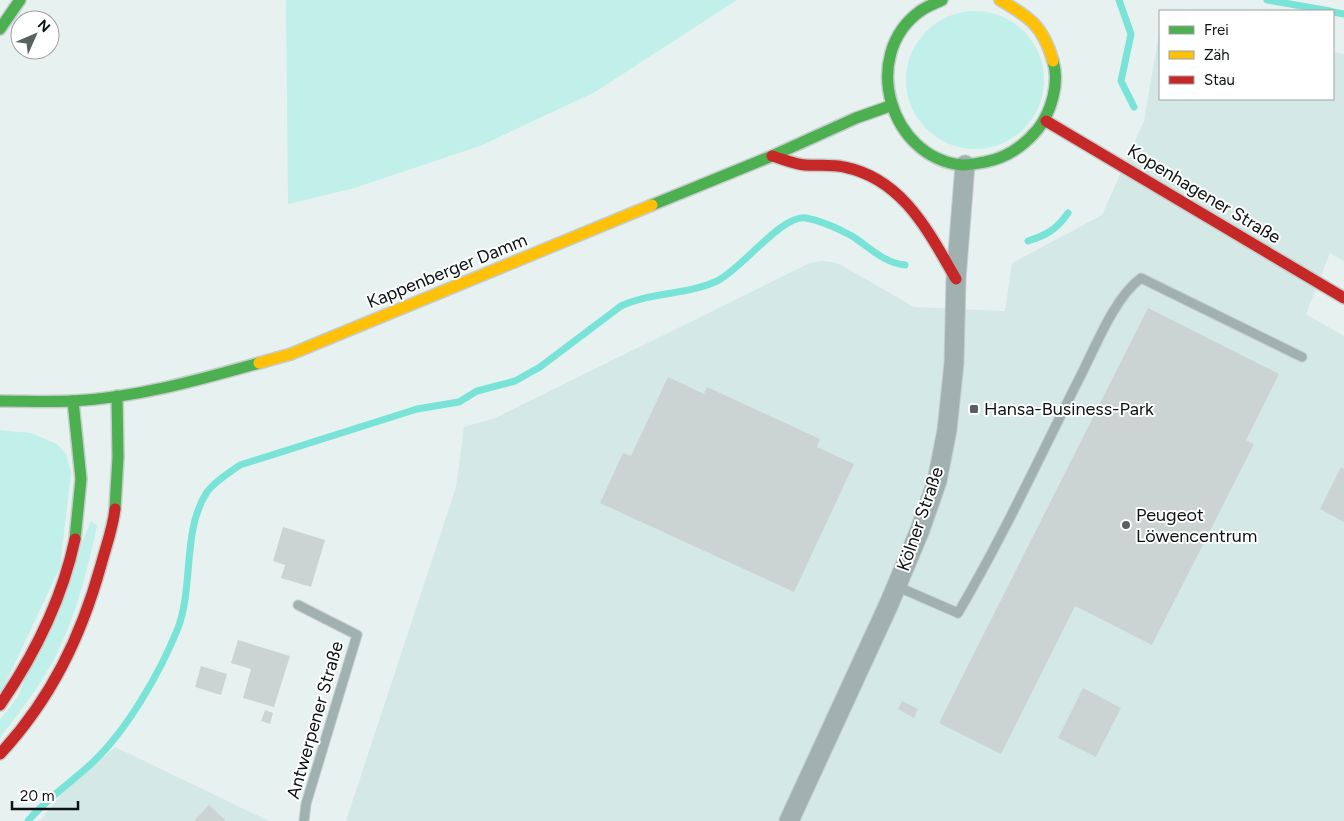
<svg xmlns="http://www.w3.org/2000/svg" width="1344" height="821" font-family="Figtree,sans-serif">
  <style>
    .built { fill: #d4e8e5 }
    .green { fill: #c0f0e9 }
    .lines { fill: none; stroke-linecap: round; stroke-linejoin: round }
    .stream { stroke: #78e3d6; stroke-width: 7 }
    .building { fill: #ccd4d3 }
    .lane-casing { stroke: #c5cdcc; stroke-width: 11 }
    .street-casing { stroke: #c5cdcc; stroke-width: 21 }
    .fast-casing { stroke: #c5cdcc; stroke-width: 14 }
    .slow-casing { stroke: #c5cdcc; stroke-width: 14 }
    .jam-casing { stroke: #c5cdcc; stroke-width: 14 }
    .lane { stroke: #a0b1af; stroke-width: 9 }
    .street { stroke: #a0b1af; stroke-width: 19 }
    .fast { stroke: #4caf50; stroke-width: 11 }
    .slow { stroke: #ffc107; stroke-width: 11 }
    .jam { stroke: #c62828; stroke-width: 11 }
    .poi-dot { fill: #596160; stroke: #fff; stroke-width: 2 }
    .labels { text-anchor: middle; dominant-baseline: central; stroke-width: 4; stroke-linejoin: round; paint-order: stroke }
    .street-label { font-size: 18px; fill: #0c1312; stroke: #fff }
    .poi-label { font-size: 18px; fill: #0c1312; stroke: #fff; text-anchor: start }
  </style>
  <rect width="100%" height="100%" fill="#e7f2f0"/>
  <g class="built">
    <path d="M1160,28v71h173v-47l11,2v207l-14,-8 -24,61 38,22v485h-998l110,-334 8,-60 31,-9 315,-155 11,-2 12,1 10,4 71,41 91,4 7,-48 90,-48 42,-94z"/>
    <path d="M115,747l154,74h-229l22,-28z"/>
  </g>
  <g class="green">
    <path d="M286,0h451l-142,92 -115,54 -125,42 -67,16z"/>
    <circle cx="975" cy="80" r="69"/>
    <path d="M0,430l31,3 26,11 9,10 5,19 -11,94 -60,128z"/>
    <path d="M91,521l6,5c-10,47 -23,97 -46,139 -15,26 -33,49 -51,73v-18l17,-22z"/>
  </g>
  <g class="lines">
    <g class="stream">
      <path d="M1119,0l12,34 -10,47 13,26"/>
      <path d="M1267,0l63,11"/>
      <path d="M1333,12l11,2"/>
      <path d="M1028,241c19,-6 29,-12 40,-28"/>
      <path d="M28,821c19,-23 43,-38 65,-59 34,-32 67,-89 85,-134 16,-43 4,-98 29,-136 8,-11 22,-19 33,-27l177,-56 42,-7 18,-11 38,-10 25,-14 81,-61c30,-14 66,-11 96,-25 25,-12 65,-67 89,-63 17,3 31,10 46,18 17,11 32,27 53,29"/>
    </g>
  </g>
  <g class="building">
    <path d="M1148,308l131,66 -33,66 8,4 -102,201 -77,-39 -74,148 -62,-31z"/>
    <path d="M668,377l36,17 3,-7 113,52 -3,8 37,17 -60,128 -194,-89 23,-50 8,3z"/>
    <path d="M1341,467l3,2v53l-24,-13z"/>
    <path d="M283,527l42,13 -14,47 -30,-9 4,-13 -12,-4z"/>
    <path d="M238,640l52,16 -16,51 -31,-9 8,-29 -20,-6z"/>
    <path d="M201,666l26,8 -6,21 -26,-8z"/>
    <path d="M1083,688l38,20 -25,49 -38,-19z"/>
    <path d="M902,701l16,8 -4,9 -16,-9z"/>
    <path d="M265,710l8,3 -3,11 -9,-3z"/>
    <path d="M209,805l17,16h-32z"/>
  </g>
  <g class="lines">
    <defs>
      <g id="lane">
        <path d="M896,586l62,27c45,-76 82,-157 122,-236 16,-31 34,-79 61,-99l161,79"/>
        <path d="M298,605l59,30 -51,169 -2,17"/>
      </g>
      <path id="street" d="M789,821l100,-217 31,-74 17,-49 10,-51 7,-67 2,-84 9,-114"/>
      <g id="fast">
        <path d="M942,0c-8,4 -17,7 -23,12 -59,44 -29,146 43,153 8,0 15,-2 23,-3 22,-4 38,-15 53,-33 13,-17 22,-46 15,-68"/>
        <path d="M0,29l20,-29"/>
        <path d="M652,205l120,-49 84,-38 34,-12"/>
        <path d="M0,401c24,0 48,1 72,0 63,-3 127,-21 187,-38"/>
        <path d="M73,401l8,78 -6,60"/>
        <path d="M115,509l3,-52 -1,-61"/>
      </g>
      <g id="slow">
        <path d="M1000,0c31,18 43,26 53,61"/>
        <path d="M259,363l32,-9 361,-149"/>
      </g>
      <g id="jam">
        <path d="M1046,121l298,177"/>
        <path d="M772,156c11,3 22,8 33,9 13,1 26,-1 39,2 59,12 84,64 112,112"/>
        <path d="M0,705c35,-51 62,-105 75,-166"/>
        <path d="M0,754c51,-55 81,-117 101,-189 5,-19 12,-37 14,-56"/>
      </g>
    </defs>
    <use href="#lane" class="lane-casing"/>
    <use href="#street" class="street-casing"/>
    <use href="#fast" class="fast-casing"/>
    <use href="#slow" class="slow-casing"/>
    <use href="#jam" class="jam-casing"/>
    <use href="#lane" class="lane"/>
    <use href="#street" class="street"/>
    <use href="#fast" class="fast"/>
    <use href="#slow" class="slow"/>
    <use href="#jam" class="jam"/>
  </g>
  <g class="poi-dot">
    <rect x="969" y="404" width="10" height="10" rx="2.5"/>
    <circle cx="1126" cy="525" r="5"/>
  </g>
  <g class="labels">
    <g class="street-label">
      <text transform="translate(1204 194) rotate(31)">Kopenhagener Straße</text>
      <text transform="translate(447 271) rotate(-22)">Kappenberger Damm</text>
      <text transform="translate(920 519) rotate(-71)">Kölner Straße</text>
      <text transform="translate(315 720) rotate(-74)">Antwerpener Straße</text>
    </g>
    <g class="poi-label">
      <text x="984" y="409">Hansa-Business-Park</text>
      <text x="1136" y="515">Peugeot<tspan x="1136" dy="21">Löwencentrum</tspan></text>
    </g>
  </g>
  <rect x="1159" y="10" width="175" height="90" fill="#ffffff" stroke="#9ea1a0"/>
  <rect x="1169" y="26" width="25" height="8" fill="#4caf50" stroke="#9ea1a0"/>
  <text x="1204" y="35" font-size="15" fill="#0c1312">Frei</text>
  <rect x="1169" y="51" width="25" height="8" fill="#ffc107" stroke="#9ea1a0"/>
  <text x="1204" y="60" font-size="15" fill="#0c1312">Zäh</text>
  <rect x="1169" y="76" width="25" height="8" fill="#c62828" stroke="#9ea1a0"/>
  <text x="1204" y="85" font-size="15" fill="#0c1312">Stau</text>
  <g transform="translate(35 35) rotate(45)"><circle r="24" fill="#ffffff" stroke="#9ea1a0"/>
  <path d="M0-4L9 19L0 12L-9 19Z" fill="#596160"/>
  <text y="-8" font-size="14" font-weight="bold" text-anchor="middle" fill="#0c1312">N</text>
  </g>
  <path d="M12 801v8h66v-8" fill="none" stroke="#0c1312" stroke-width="2.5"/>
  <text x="20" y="801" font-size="15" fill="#0c1312" stroke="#ffffff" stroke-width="4" paint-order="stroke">20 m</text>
</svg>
